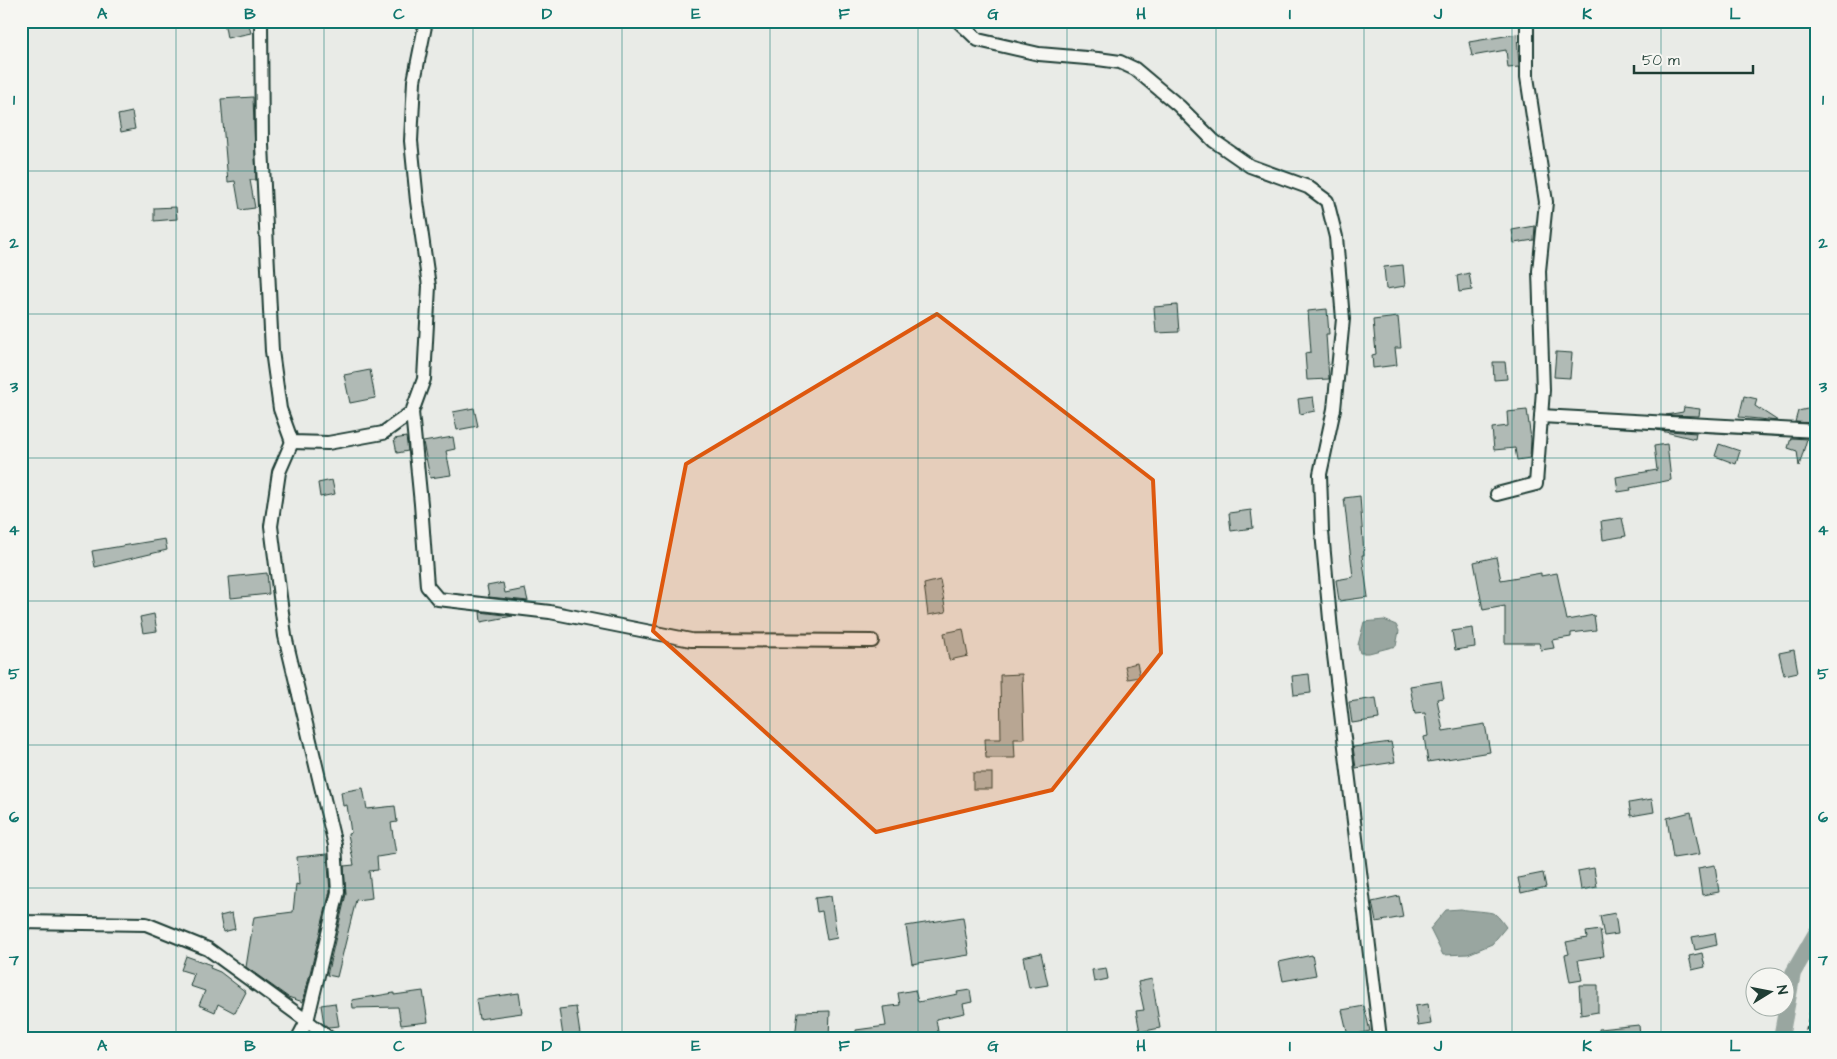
<svg xmlns="http://www.w3.org/2000/svg" width="1837" height="1059" font-family="'Architects Daughter',sans-serif">
  <style>
    .water { fill: #99a6a0; stroke: #687c75 }
    .lines { fill: none; stroke-linecap: round; stroke-linejoin: round }
    .canal { stroke: #99a6a0; stroke-width: 16 }
    .building { fill: #b0bab5; stroke: #1f3d34 }
    .street-casing { stroke: #1f3d34; stroke-width: 16 }
    .path { stroke: #1f3d34; stroke-width: 3; stroke-dasharray: 4 4; stroke-linecap: butt }
    .street { stroke: #f6f6f2; stroke-width: 12 }
    .marked { fill: #de580e; fill-opacity: 0.2; stroke: #de580e; stroke-width: 4; stroke-linejoin: round }
    .grid { fill: none; stroke: #0f766e; stroke-width: 1; stroke-opacity: 0.55 }
    .neatline { fill: none; stroke: #0f766e; stroke-width: 2 }
    .grid-label { font-size: 16px; text-anchor: middle; font-weight: bold; fill: #0f766e }
  </style>
  <rect width="100%" height="100%" fill="#e9ebe7"/>
  <filter id="ink" filterUnits="userSpaceOnUse"><feTurbulence type="fractalNoise" baseFrequency=".02" numOctaves="2"/><feDisplacementMap in="SourceGraphic" scale="10" xChannelSelector="R" yChannelSelector="G"/><feConvolveMatrix kernelMatrix="1 2 1 2 8 2 1 2 1" color-interpolation-filters="sRGB"/></filter>
  <g filter="url(#ink)">
    <g class="water">
      <path d="M1384,620l12,5 3,6 -3,15 -27,7h-9l-2,-8 6,-23z"/>
      <path d="M1461,909c8,2 29,2 34,5 4,3 8,9 11,13l-14,17 -24,10 -25,1 -13,-26 16,-19z"/>
    </g>
    <g class="lines">
      <path class="canal" d="M1781,1038l12,-65 23,-40"/>
    </g>
    <g class="building">
      <path d="M224,21h24l3,12 -24,5z"/>
      <path d="M1517,34l2,33 -11,1 -2,-18 -34,6 -3,-14z"/>
      <path d="M253,97l3,83h-6l5,28 -15,2 -5,-29 -7,1 -7,-83z"/>
      <path d="M132,112l3,17 -14,3 -3,-17z"/>
      <path d="M176,207l1,12 -23,2v-13z"/>
      <path d="M1535,226l-1,14 -20,3 -2,-13z"/>
      <path d="M1403,265l2,21 -19,3 -2,-22z"/>
      <path d="M1469,273l3,17 -13,2 -2,-16z"/>
      <path d="M1177,305l2,27 -23,1 -2,-26z"/>
      <path d="M1327,309l2,25h-3l3,45 -22,1 -2,-27 6,-1 -3,-41z"/>
      <path d="M1398,317l3,31h-6l2,17 -24,3 -1,-13 4,-1 -3,-34z"/>
      <path d="M1556,352l16,1 -2,25 -16,-1z"/>
      <path d="M1493,362h12l2,17 -13,1z"/>
      <path d="M370,370l5,28 -25,5 -6,-28z"/>
      <path d="M1744,396l13,3 -2,7 23,15 -39,-4z"/>
      <path d="M1313,397l2,14 -15,3 -2,-15z"/>
      <path d="M1684,407l16,2 -1,7 -33,-1 17,-3z"/>
      <path d="M474,408l4,18 -21,4 -4,-18z"/>
      <path d="M1812,408l3,15 -20,-1 3,-11z"/>
      <path d="M1527,410l4,29 -1,19 -13,2 -2,-12 -21,2 -2,-22 16,-2 -1,-14z"/>
      <path d="M1657,430l39,3 -1,6z"/>
      <path d="M406,437l2,14 -11,2 -3,-14z"/>
      <path d="M453,437l2,12 -9,2 5,24 -21,3 -7,-36z"/>
      <path d="M1791,438l16,1 -8,27 -2,-15 -9,-3z"/>
      <path d="M1667,444l4,36 -41,8 1,2 -13,2 -2,-15 41,-7 -3,-24z"/>
      <path d="M1719,444l21,7 -4,13 -21,-8z"/>
      <path d="M332,480l3,14 -15,3 -2,-14z"/>
      <path d="M1360,496l4,59h-2l6,42 -29,4 -3,-21 17,-3 -9,-79z"/>
      <path d="M1251,510l2,18 -22,3 -2,-18z"/>
      <path d="M1622,518l4,18 -23,4 -2,-19z"/>
      <path d="M165,539l2,11 -72,17 -3,-16z"/>
      <path d="M1496,557l5,23 40,-7v3l16,-3 10,47 27,-5 2,15 -25,3v4l-19,3 2,8 -13,2 -2,-7h-34v-37l-22,4 -9,-48z"/>
      <path d="M267,573l2,21 -38,4 -2,-21z"/>
      <path d="M940,580l6,32 -18,3 -4,-31z"/>
      <path d="M503,583l2,10 20,-4 3,12 -39,-4 -2,-11z"/>
      <path d="M480,612l33,4 -32,6z"/>
      <path d="M154,614l3,17 -14,2 -3,-16z"/>
      <path d="M1473,628l2,19 -20,3 -3,-19z"/>
      <path d="M963,629l5,27 -19,4 -5,-27z"/>
      <path d="M1794,650l4,22 -14,3 -5,-22z"/>
      <path d="M1137,663l3,14 -12,2 -3,-13z"/>
      <path d="M1022,674l2,65h-10l1,19h-29l-1,-19h16l-1,-64z"/>
      <path d="M1309,674l2,19 -17,2 -2,-19z"/>
      <path d="M1441,681l3,17 -7,1 6,32 42,-7 5,28 -62,10 -4,-25 4,-1 -3,-23 -10,1 -5,-28z"/>
      <path d="M1376,698l3,21 -27,4 -3,-21z"/>
      <path d="M1391,742l4,20 -39,6 -3,-21z"/>
      <rect x="973" y="773" width="19" height="16"/>
      <path d="M363,788l4,21 28,-3 2,16 -6,1 5,31 -19,3 1,13 -9,1 3,27 -16,2 -19,77 -10,-2 19,-81 -2,-28 10,-1 -6,-31 3,-1 -4,-28 -4,1 -2,-14z"/>
      <path d="M1652,799l2,13 -23,4 -2,-13z"/>
      <path d="M1691,812l9,42 -27,4 -6,-40z"/>
      <path d="M327,854l3,37 -27,111 -15,-5 -42,-30 8,-50 39,-5 3,-28 3,1 -2,-28z"/>
      <path d="M1715,865l4,27 -17,3 -4,-27z"/>
      <path d="M1594,868l3,19 -16,3 -3,-19z"/>
      <path d="M1543,873l3,14 -25,6 -3,-15z"/>
      <path d="M831,896l6,42 -10,2 -5,-29 -5,1 -2,-14z"/>
      <path d="M1399,896l4,21 -27,5 -4,-20z"/>
      <path d="M232,913l3,16 -12,3 -3,-16z"/>
      <path d="M1615,913l3,21 -14,2 -4,-20z"/>
      <path d="M963,917l6,38 -57,9 -6,-38z"/>
      <path d="M1600,930l4,26 -26,4 4,20 -12,2 -5,-27 4,-1 -3,-12 21,-4 -1,-6z"/>
      <path d="M1715,933l2,12 -22,5 -3,-13z"/>
      <path d="M1041,953l7,32 -19,3 -6,-31z"/>
      <path d="M1702,953l3,14 -13,3 -3,-14z"/>
      <path d="M1312,955l4,20 -33,6 -4,-19z"/>
      <path d="M186,956l25,9 -1,3 10,4 26,20 -11,21 -17,-9 -3,8 -16,-7 6,-14 -15,-5 4,-12 -13,-4z"/>
      <path d="M1106,968l2,11 -14,3 -2,-12z"/>
      <path d="M1152,979l8,49 -20,4 -4,-21 8,-1 -6,-28z"/>
      <path d="M1579,985h19v27l-17,3z"/>
      <path d="M915,990l3,12 40,-8 -1,-2 13,-2 2,12 -9,2 2,9 -29,6 3,19h-17v-4l-29,4h-37v-8l30,-4 -3,-19 17,-2 -2,-12z"/>
      <path d="M423,991l5,31 -27,3 -3,-18 -45,1 -1,-8 42,-7v2z"/>
      <path d="M519,993l3,20 -43,6 -3,-20z"/>
      <path d="M335,1003l4,23 -11,1 -4,-3 -3,-19z"/>
      <path d="M1428,1004l3,20 -13,2 -3,-20z"/>
      <path d="M1364,1006l6,25 -22,5 -6,-26z"/>
      <path d="M576,1007l4,27 -17,2 -4,-27z"/>
      <path d="M830,1011l-1,27h-34l3,-26z"/>
      <path d="M1639,1025l1,13h-41v-9z"/>
    </g>
    <g class="lines">
      <defs>
        <g id="street">
          <path d="M261,21l1,124 10,206 8,58 12,33 36,1 55,-10 29,-21 12,-33 5,-93 -12,-85 -6,-60 3,-60 12,-60"/>
          <path d="M958,21l20,19 61,14 59,5 22,3 15,7 44,37 35,35 36,25 58,21 19,14 9,36 7,82 -9,90 -14,65 2,58 9,98 49,408"/>
          <path d="M412,412l9,92 6,82 11,13 112,13 141,28 181,1"/>
          <path d="M1541,416l275,15"/>
          <path d="M292,442l-13,30 -8,54 14,110 50,209 3,47 -31,129 22,17"/>
          <path d="M1497,494l39,-10 7,-94 -4,-119 7,-69 -19,-125v-56"/>
          <path d="M21,922l125,2 62,25 99,72 -9,17"/>
        </g>
      </defs>
      <use href="#street" class="street-casing"/>
      <path class="path" d="M1805,1038l11,-51"/>
      <use href="#street" class="street"/>
    </g>
  </g>
  <path class="marked" d="M937,314l216,166 8,173 -109,137 -176,42 -223,-201 33,-167z"/>
  <path class="grid" d="M176,21v1017M324,21v1017M473,21v1017M622,21v1017M770,21v1017M918,21v1017M1067,21v1017M1216,21v1017M1364,21v1017M1512,21v1017M1661,21v1017M21,171h1795M21,314h1795M21,458h1795M21,601h1795M21,745h1795M21,888h1795"/>
  <rect width="1837" height="1059" fill="none" stroke="#f6f6f2" stroke-width="55"/>
  <g transform="translate(1770 992) rotate(80)"><circle r="24" fill="#f6f6f2" stroke="#a0aca6"/>
  <path d="M0-4L9 19L0 12L-9 19Z" fill="#1f3d34"/>
  <text y="-8" font-size="14" font-weight="bold" text-anchor="middle" fill="#1f3d34">N</text>
  </g>
  <path d="M1634 65v8h119v-8" fill="none" stroke="#1f3d34" stroke-width="2.5"/>
  <text x="1642" y="65" font-size="15" fill="#1f3d34" stroke="#f6f6f2" stroke-width="4" paint-order="stroke">50 m</text>
  <rect x="28" y="28" width="1782" height="1004" class="neatline"/>
  <g class="grid-label">
    <text x="102" y="19">A</text>
    <text x="250" y="19">B</text>
    <text x="399" y="19">C</text>
    <text x="547" y="19">D</text>
    <text x="696" y="19">E</text>
    <text x="844" y="19">F</text>
    <text x="993" y="19">G</text>
    <text x="1141" y="19">H</text>
    <text x="1290" y="19">I</text>
    <text x="1438" y="19">J</text>
    <text x="1587" y="19">K</text>
    <text x="1735" y="19">L</text>
    <text x="14" y="105">1</text>
    <text x="1823" y="105">1</text>
    <text x="14" y="248">2</text>
    <text x="1823" y="248">2</text>
    <text x="14" y="392">3</text>
    <text x="1823" y="392">3</text>
    <text x="14" y="535">4</text>
    <text x="1823" y="535">4</text>
    <text x="14" y="679">5</text>
    <text x="1823" y="679">5</text>
    <text x="14" y="822">6</text>
    <text x="1823" y="822">6</text>
    <text x="14" y="965">7</text>
    <text x="1823" y="965">7</text>
    <text x="102" y="1051">A</text>
    <text x="250" y="1051">B</text>
    <text x="399" y="1051">C</text>
    <text x="547" y="1051">D</text>
    <text x="696" y="1051">E</text>
    <text x="844" y="1051">F</text>
    <text x="993" y="1051">G</text>
    <text x="1141" y="1051">H</text>
    <text x="1290" y="1051">I</text>
    <text x="1438" y="1051">J</text>
    <text x="1587" y="1051">K</text>
    <text x="1735" y="1051">L</text>
  </g>
</svg>
